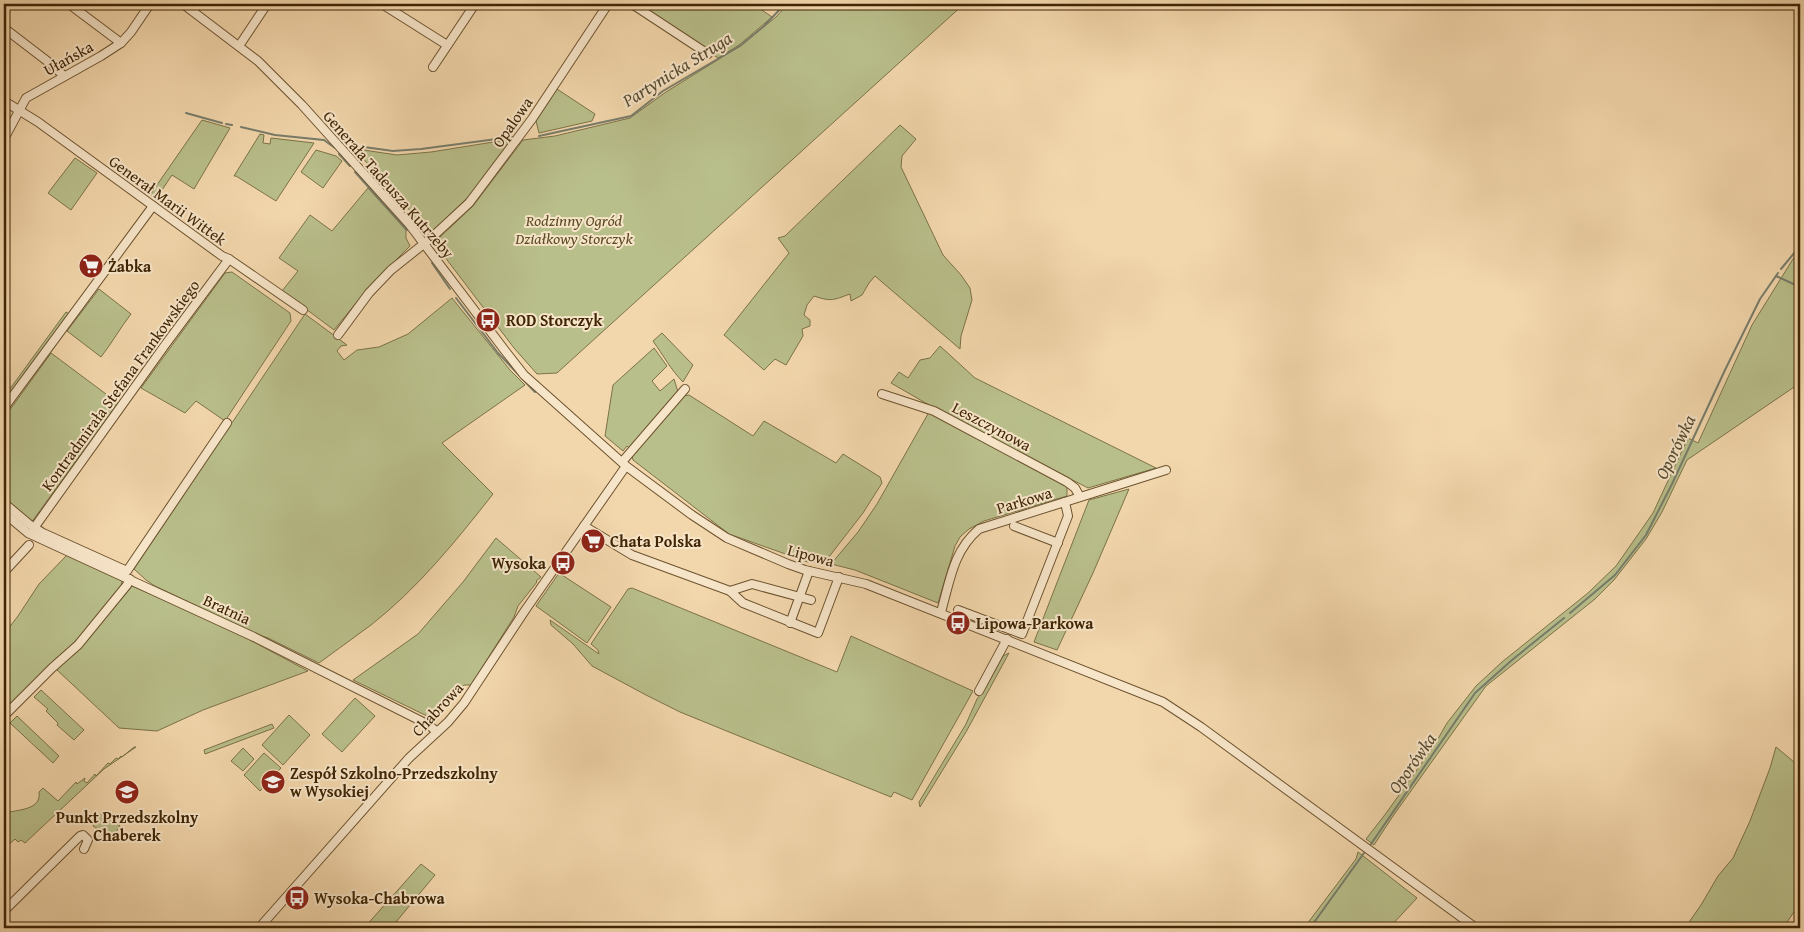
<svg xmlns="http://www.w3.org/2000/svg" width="1804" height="932" font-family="'Gentium Book Plus',serif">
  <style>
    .green { fill: #b9bf8b; stroke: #7c7248 }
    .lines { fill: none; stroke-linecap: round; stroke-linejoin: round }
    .stream { stroke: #777d6c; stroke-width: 2 }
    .minor-casing { stroke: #6c522e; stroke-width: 10 }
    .minor { stroke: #f7e5c9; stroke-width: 8 }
    .labels { text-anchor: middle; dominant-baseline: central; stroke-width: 4; stroke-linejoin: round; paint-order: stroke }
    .street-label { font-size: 16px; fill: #3f2504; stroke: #f7e5c9 }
    .park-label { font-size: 16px; font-style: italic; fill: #5e4c26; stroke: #f7e5c9 }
    .poi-label { font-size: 16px; font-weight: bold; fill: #3f2504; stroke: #f7e5c9; text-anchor: start }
    .water-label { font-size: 18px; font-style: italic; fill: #564a2f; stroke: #f7e5c9 }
  </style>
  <rect width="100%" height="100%" fill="#f3d7ac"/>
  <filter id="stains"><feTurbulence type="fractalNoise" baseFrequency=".004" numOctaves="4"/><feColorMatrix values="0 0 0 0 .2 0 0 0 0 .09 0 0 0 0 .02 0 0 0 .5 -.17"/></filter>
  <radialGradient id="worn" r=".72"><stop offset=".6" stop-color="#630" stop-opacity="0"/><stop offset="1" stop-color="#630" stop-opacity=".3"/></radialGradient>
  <g class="green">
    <path d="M637,4h116l19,13 -33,28 -21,13z"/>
    <path d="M788,4h176l-407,369 -20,1 -23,-26 -76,-100 1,-10 34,-32 50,-66 32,-4 75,-18 36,-26 74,-46 36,-29z"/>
    <path d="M557,89l38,25 -3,7 -53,12 -3,-12z"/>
    <path d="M202,120l28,8 -36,61 -22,-14 -16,24 -6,-4z"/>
    <path d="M900,125l16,14 -14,17 -1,11 42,88 18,20 9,13 2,12 -11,36 -1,13 -85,-73 -6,7 -7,12 -11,6 -1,-7c-17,6 -18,8 -36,2l-7,9 -3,10 6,5v6l-8,3 1,7 -17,29 -11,-6 -11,11 -40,-35 65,-82 -11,-15 7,-2z"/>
    <path d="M260,134l4,1 -1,8 7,1 1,-6 43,5 -38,58 -40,-25h-2z"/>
    <path d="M512,139l-43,57 -36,35 -4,-4 -8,-1 -16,-22 -49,-53 1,-2 40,6 34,-3z"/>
    <path d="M316,150l20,6 6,5 -19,27 -22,-16z"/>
    <path d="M75,158l22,15 -26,37 -23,-17z"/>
    <path d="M368,188l38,42v8l4,8 -40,40 -36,44 -52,-39 16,-20 -19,-13 31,-43 22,16z"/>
    <path d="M1800,251v132l-113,77 -25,52 -16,27 -32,41 -19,19 -109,87 -93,130 -19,29 -8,-6 21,-27 48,-68 12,-21 29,-37 26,-24 86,-69 28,-27 37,-53 35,-75 10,5 54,-118 41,-66z"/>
    <path d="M232,272l58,41 1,8 -66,100 -29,-20 -11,12 -44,-25 84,-115z"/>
    <path d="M99,289l32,25c-11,14 -19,29 -30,43l-34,-26z"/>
    <path d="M452,298l58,72 15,15 -83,58 51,51c-37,47 -75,94 -122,131 -17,13 -35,25 -52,38l-51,-25 -9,-3 -104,-49 -9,-6 -12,-11 171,-255 42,31 -6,1 -4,5 7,9 13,-10 22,-3 29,-13z"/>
    <path d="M66,312l3,2 -65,89v-6z"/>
    <path d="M662,333l31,32 -10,17c-12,-12 -20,-27 -30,-41z"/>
    <path d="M940,346l35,32 181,90 -68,20 -152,-79 -45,-26 8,-11 9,6 12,-18 10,-2z"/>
    <path d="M654,348l13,18 -15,15 8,10 14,-12 4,13 -49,56 -2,-2 -4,5 -18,-15 8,-51z"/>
    <path d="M51,353l67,50 -87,120 -27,-23v-82z"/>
    <path d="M689,395l64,41 11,-15 72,42 7,-9 37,23 2,6 -19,30 -38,49h-17l-79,-28 -96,-74 -1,-5 51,-59z"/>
    <path d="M929,412l138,74v10l-83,25 -15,8 -9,8 -5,9 -17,57 -83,-33 -24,-6 27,-32 19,-28z"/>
    <path d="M1129,489l-36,84 -36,77 -23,-8 55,-142z"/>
    <path d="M496,538l45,39 -5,4 1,1 -19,24 -4,11 -43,68h-7l-30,33 -7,-2 -74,-36 65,-46 45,-52z"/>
    <path d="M67,555l52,24 3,2 -1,6 -44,53 -27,24 -46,46v-76l14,-18 21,-32z"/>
    <path d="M559,573l52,34 -24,36 -51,-37z"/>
    <path d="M132,586l88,38 88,47 -105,39 -46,21 -38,-3 -63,-59 22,-18z"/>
    <path d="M632,588l205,84 14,-36 122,55 -61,109 -18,-8 -3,5 -157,-63 -54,-22 -34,-17 -54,-29 -19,-22 -22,-19 -1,-5 49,34 -1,-4 -7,-6 37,-55z"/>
    <path d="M1009,653l-43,79 -46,75 -1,-5 47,-78 11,-25 8,-10 18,-33z"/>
    <path d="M41,690l43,40 -10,10 -17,-15 1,-2 -12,-12 2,-2 -14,-12z"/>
    <path d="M355,698l20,18 -33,36 -20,-18z"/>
    <path d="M289,715l21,20 -27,30 -21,-20z"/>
    <path d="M17,716l42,40 -6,7 -43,-40z"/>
    <path d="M272,724l2,4 -69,26 -1,-4z"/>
    <path d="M134,747h2l-32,22 -79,74 -4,-3 -3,2 -3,-3 -11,10v-36c13,-3 38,-3 35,-21l4,-4 15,13 18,-19 1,2 8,-6 -1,3 3,2 8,-9 1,2 12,-13 2,1 6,-6 2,1 3,-3 1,1z"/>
    <path d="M1776,747l24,20v136l-17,25h-98l16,-23 17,-29 15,-18 17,-37 20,-53z"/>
    <path d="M243,748l11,11 -11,12 -12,-10z"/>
    <path d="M264,753l17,15 -21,23 -16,-16z"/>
    <path d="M100,814l20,12 -8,12 -19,-12z"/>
    <path d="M1358,852l59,46 -28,30h-85l52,-69z"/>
    <path d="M421,864l14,11 -44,53h-27z"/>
  </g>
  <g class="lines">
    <g class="stream">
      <path d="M186,113l36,10"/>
      <path d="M226,124l6,1"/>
      <path d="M241,127l34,8 49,5 11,8"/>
      <path d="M539,136l92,-20 32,-25 77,-45 24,-20 21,-22"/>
      <path d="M364,147l29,4 28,-2 91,-12"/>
      <path d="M339,154l11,12"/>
      <path d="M355,172l52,58"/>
      <path d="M432,263l18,26"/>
      <path d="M1781,269l19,-23"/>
      <path d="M1776,276l24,11"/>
      <path d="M456,298l42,55 37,39"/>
      <path d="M1570,613l45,-38 31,-40 26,-51 53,-114 35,-71 18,-26"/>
      <path d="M1371,844l104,-151 37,-33 52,-42"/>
      <path d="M1310,928l54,-75"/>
    </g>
    <defs>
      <g id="minor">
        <path d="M69,4l52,39"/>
        <path d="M183,4l75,57 44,44 107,119 97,128 18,23 102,91 66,49 35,23 61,26 17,6 61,14 297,118 38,25 275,201"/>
        <path d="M382,4l65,41"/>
        <path d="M632,4l76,50"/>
        <path d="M4,28l47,36 13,12"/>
        <path d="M239,46l28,-42"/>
        <path d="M433,67l42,-63"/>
        <path d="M4,101l34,21 184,134 7,3 74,51"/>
        <path d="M4,139l22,-41 75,-42 20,-13 10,-11 19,-28"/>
        <path d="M338,335l31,-42 22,-23 39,-31 39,-36 63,-84 76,-115"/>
        <path d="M882,394l52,17 133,71 8,6 5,9"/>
        <path d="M4,408l149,-202"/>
        <path d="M622,462l63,-73"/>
        <path d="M4,503l25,21 14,9 84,38 100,-148"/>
        <path d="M4,513l24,20 226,104 175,88 8,7"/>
        <path d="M584,526l48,29 98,36 13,12 75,30 21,-56"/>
        <path d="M1014,526l44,17"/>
        <path d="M34,528l131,-183 64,-86"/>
        <path d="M4,572l25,-27"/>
        <path d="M730,591l22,-7 59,16"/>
        <path d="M958,610l64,24 46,-118 -3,-14"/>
        <path d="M941,612c9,-31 12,-61 38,-83l187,-59"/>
        <path d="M790,623l19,-52"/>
        <path d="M979,691l28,-52"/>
        <path d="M4,716l48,-48 26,-23 49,-60 3,-6"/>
        <path d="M4,911l76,-75 3,-1 5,5 -4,9"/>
        <path d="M259,928l150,-170 39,-36 16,-19 62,-94 100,-143"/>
      </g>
    </defs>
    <use href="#minor" class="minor-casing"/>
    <use href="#minor" class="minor"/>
  </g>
  <defs>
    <symbol id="supermarket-disc" viewBox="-11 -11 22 22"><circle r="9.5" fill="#8f2418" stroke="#f7e5c9"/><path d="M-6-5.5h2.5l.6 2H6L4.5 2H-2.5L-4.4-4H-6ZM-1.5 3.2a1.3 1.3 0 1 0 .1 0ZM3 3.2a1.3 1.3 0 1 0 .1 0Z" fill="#fff"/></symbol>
    <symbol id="bus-disc" viewBox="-11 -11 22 22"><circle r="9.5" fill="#8f2418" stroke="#f7e5c9"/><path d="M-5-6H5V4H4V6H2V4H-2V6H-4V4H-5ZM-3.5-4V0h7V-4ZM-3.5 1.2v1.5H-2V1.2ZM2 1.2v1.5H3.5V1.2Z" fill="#fff"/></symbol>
    <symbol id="school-disc" viewBox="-11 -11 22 22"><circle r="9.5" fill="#8f2418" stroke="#f7e5c9"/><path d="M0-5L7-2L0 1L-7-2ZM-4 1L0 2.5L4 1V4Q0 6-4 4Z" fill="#fff"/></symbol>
  </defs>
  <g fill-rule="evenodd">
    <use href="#supermarket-disc" x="77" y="252" width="28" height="28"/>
    <use href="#bus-disc" x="474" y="306" width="28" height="28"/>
    <use href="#supermarket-disc" x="579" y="527" width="28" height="28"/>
    <use href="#bus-disc" x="549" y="549" width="28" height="28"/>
    <use href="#bus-disc" x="944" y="609" width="28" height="28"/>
    <use href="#school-disc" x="259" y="768" width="28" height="28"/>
    <use href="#school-disc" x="113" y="778" width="28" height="28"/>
    <use href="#bus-disc" x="283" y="884" width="28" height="28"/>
  </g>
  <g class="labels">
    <g class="street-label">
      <text transform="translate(68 58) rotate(-29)">Ułańska</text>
      <text transform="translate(512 122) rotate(-55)">Opalowa</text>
      <text transform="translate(389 184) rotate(49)">Generała Tadeusza Kutrzeby</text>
      <text transform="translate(168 200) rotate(36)">Generał Marii Wittek</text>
      <text transform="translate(120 385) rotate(-54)">Kontradmirała Stefana Frankowskiego</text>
      <text transform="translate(992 426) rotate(28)">Leszczynowa</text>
      <text transform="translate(1024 500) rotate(-17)">Parkowa</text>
      <text transform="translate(811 555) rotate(15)">Lipowa</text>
      <text transform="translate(227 609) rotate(25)">Bratnia</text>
      <text transform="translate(437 709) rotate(-47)">Chabrowa</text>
    </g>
    <g class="park-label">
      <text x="574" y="220">Rodzinny Ogród<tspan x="574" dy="18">Działkowy Storczyk</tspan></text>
    </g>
    <g class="poi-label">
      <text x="108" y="266">Żabka</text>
      <text x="506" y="320">ROD Storczyk</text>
      <text x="610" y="541">Chata Polska</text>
      <text x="546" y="563" text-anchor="end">Wysoka</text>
      <text x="976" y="623">Lipowa-Parkowa</text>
      <text x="290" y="773">Zespół Szkolno-Przedszkolny<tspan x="290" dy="18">w Wysokiej</tspan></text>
      <text x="127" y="817" text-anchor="middle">Punkt Przedszkolny<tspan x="127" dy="18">Chaberek</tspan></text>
      <text x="314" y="898">Wysoka-Chabrowa</text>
    </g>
    <g class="water-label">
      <text transform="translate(677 69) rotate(-32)">Partynicka Struga</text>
      <text transform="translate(1675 447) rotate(-64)">Oporówka</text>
      <text transform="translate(1412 763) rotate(-55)">Oporówka</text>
    </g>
  </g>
  <rect width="1804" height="932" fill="none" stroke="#f3d7ac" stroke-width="20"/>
  <rect x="5" y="5" width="1794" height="922" fill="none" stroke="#3f2504" stroke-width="2.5"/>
  <rect x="10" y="10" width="1784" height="912" fill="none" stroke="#3f2504"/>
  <rect width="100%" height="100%" filter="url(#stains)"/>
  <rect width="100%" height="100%" fill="url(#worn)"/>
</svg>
